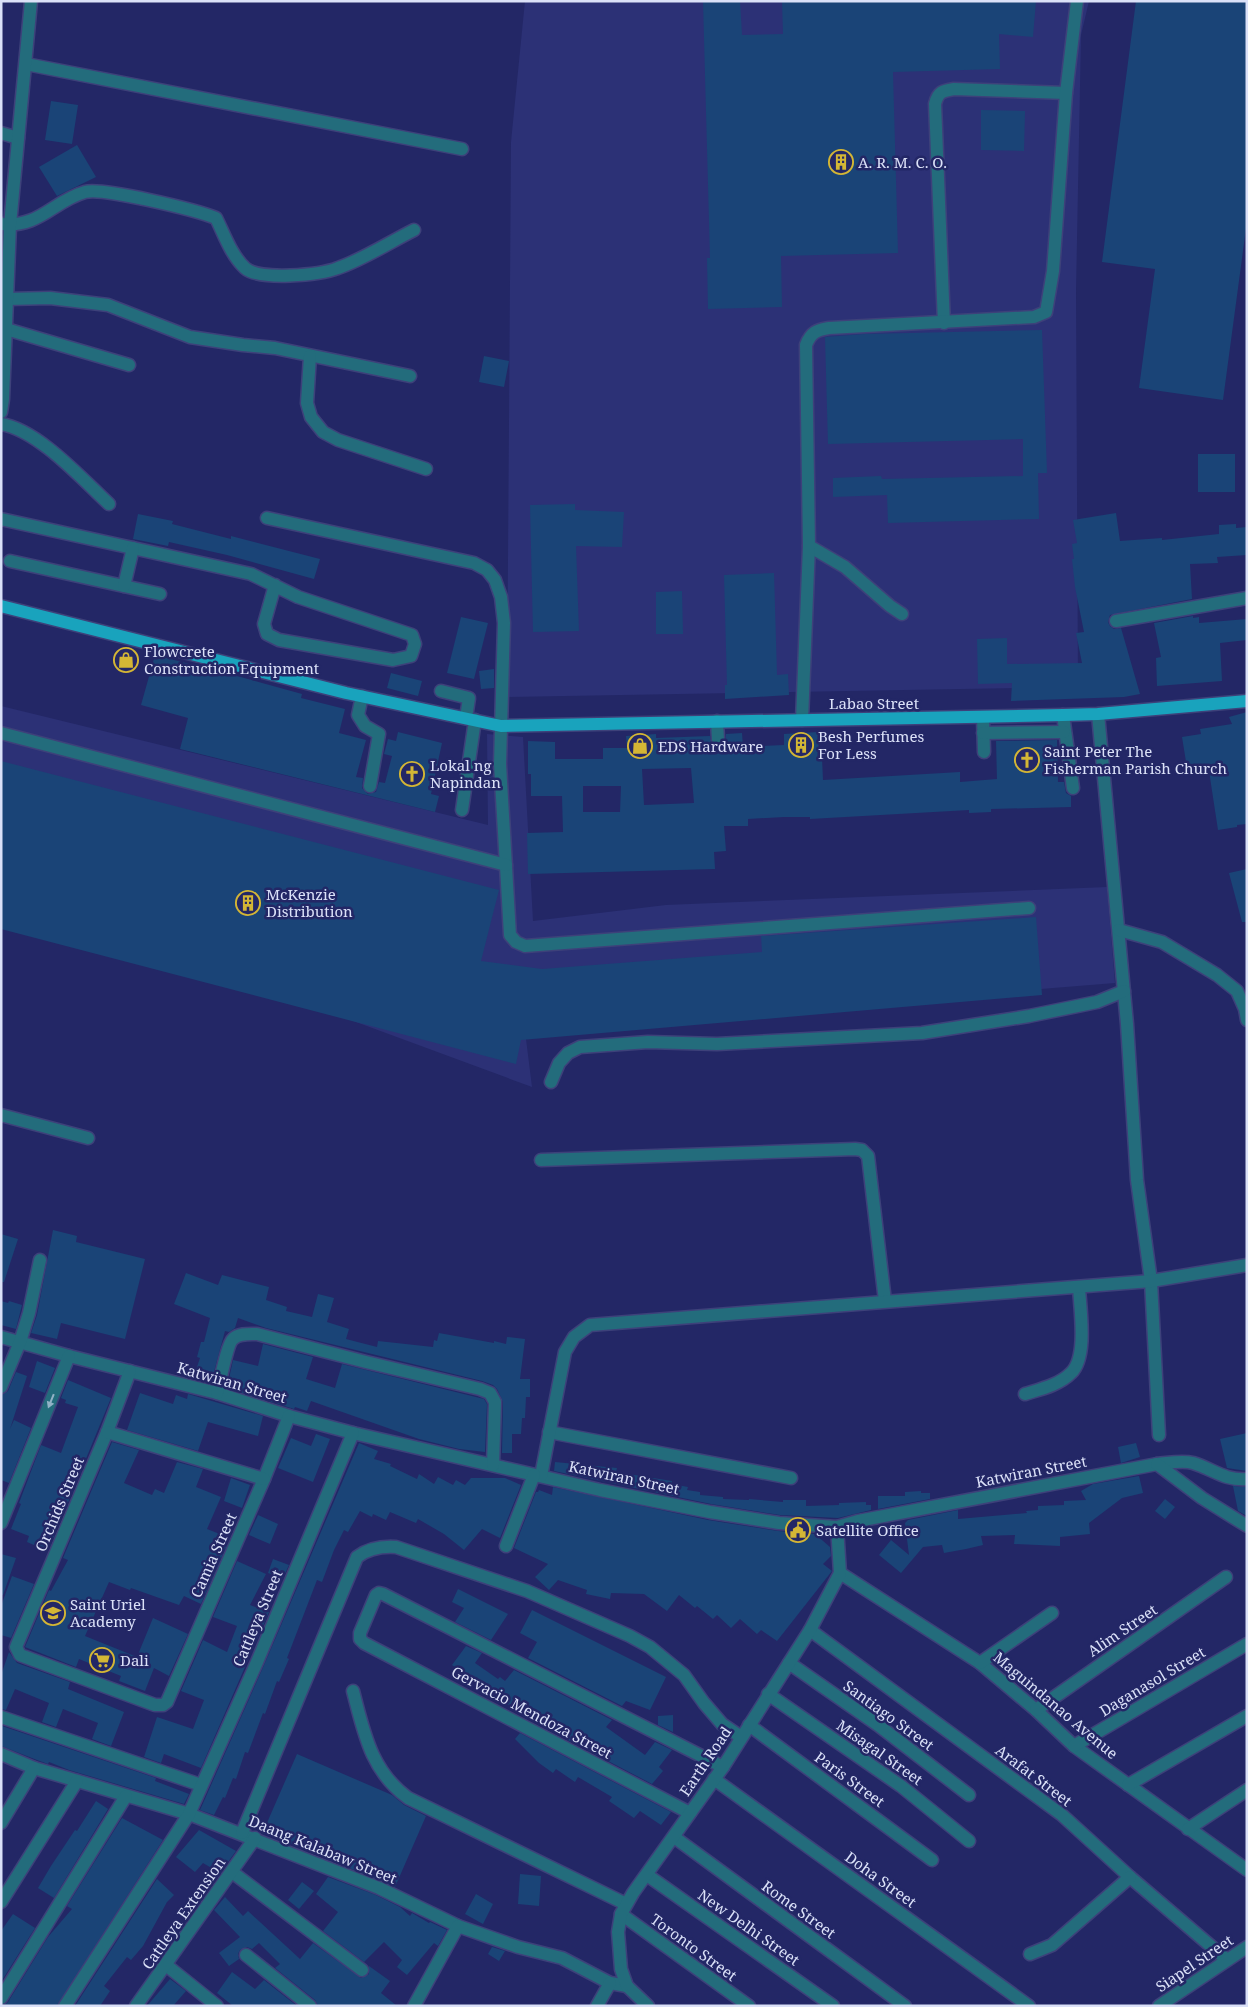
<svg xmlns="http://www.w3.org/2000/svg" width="1248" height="2007" font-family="'Noto Serif',serif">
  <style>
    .built { fill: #2c3176 }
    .building { fill: #1a4477; fill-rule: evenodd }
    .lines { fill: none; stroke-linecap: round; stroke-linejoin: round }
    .minor-casing { stroke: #3d417a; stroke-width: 15 }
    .major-casing { stroke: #3d417a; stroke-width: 15 }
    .minor { stroke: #236c7c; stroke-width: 12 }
    .major { stroke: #19a3bd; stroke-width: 12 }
    .oneway { fill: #91b2c6 }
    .labels { text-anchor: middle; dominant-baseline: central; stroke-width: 5; stroke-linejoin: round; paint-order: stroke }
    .poi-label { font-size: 15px; fill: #dbe1f8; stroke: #232766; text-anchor: start }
    .street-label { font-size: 15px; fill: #dbe1f8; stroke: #232766 }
  </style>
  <rect width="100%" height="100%" fill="#232766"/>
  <g class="built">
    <path d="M525,1h564l-8,34 -5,256 2,396 -571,10 4,-555z"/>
    <path d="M1,706l487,119 -1,-91 36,3 10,184 133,-16 441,-18 8,96 -590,48 7,56 -222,-82 -309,-89z"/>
  </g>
  <g class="building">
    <path d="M703,1h37l2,34 41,-1 -1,-33h254l-3,36 -34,-3 1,35 -107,3 5,181 -117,3 1,51 -74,2 -1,-51h3z"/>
    <path d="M1136,1h111v220l-24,179 -84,-12 16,-119 -53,-7z"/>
    <path d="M51,101l27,4 -6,39 -27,-4z"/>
    <path d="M981,110l44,1 -1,40 -43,-1z"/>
    <path d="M77,145l19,32 -39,19 -18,-29z"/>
    <path d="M1042,330l5,143h-9l1,46 -151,4 -1,-28 -54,2v-19l48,-2 1,3 141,-3v-37l-195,5 -3,-107 40,-3z"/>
    <path d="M484,356l25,5 -5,26 -25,-5z"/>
    <rect x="1198" y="454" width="37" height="38"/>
    <path d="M575,504v6l49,2 -2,35 -46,-1 3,85 -46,1 -3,-127z"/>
    <path d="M1116,513l4,28 42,-3v2l57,-6v-9l17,-1v4l11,-1v28l-30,2 1,6 -28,1 2,35 -82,16 -2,7 2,4 4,3 7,-1 19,66 -16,3 -113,4 1,-18 -34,1 -1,-45 30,-1v26l75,-1 -6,-30 8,-1 -9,-45 -3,-28h2l-2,-15 5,-1 -4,-23z"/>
    <path d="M138,514l35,7 -1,3 59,15v-3l89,23 -6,20 -87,-24 -58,-13 -1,4 -35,-7z"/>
    <path d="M774,573l3,102 11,-1 1,21 -64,4v-14h2l-3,-110z"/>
    <path d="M682,591l1,43h-27v-42z"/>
    <path d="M1193,616v2l6,-1v6l48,-4v21l-27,3 2,38 -65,5 -1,-28 5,-1 -7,-34z"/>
    <path d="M461,617l27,6 -14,56 -27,-6z"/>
    <path d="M155,655l46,12 1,-2 35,9v2l65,18 -1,4 44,11 -6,24 27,7 -10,37 7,1 -1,10 6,6 8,-2 3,-10 6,1 7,-27 -8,-2 4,-15 8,2 2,-9 44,11 -11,51 8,2 -4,16 -255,-63 8,-31 -47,-13z"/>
    <path d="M494,669v19l-13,1 -2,-18z"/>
    <path d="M391,673l31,8 -4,15 -31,-8z"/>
    <path d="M1247,712v112l-10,1v2l-19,3 -9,-59 -21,3 -6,-37 19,-3 -1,-5 32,-5 -3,-7z"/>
    <path d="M818,732l1,27 3,-1 1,22 137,-8v10l37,-3 -1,-38 61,-1 1,42h6l2,11 5,3v11l-80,2v3l-22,1v-3l-159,9v-2h-26l-36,2v7h-24l2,25 -12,1 1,17 -187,5 -1,-41 36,-1 -1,-36h-31v-22h-3v-33l27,1v17h48v-11h24l-1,-12 30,-2v4l54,-2 2,9 6,3 7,-4 1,-10 16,-1 1,14 41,-2v-11zM691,768l3,35 -50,2 -2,-36zM583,786h38l-1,26h-37z"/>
    <path d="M1,761l498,129 -18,71 61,8 220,-17 -1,-16 275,-19 6,78 -521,45 -5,24 -515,-135z"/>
    <path d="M1247,869v53h-5l-13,-49z"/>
    <path d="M53,1230l24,6 -1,6 69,17 -20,80 -64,-16 -4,16 -26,-6 6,-18z"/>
    <path d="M1,1234l17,5 -14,43h-3z"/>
    <path d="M186,1273l32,12 4,-10 47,12 -3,13 21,7 -1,4 26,6 6,-23 16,4 -7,24 22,7 -3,10 31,8 1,-6 55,6 1,-7 3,1 2,-8 55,10v-2l12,3 1,-7 18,2 -5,40h10v18h-4l-1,21h-3l-1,16h-9v19h-10l1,-51 -6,-13 -4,-4 -11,-4 -216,-53 -28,-10 -3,10 -6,4 -4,-1 -14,52 -18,-4 7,-21 -3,-1 4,-15h3l6,-24 -36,-14z"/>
    <path d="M1,1301l7,2 1,-2 13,4 -6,24 -15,-4z"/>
    <path d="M263,1344l50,13 -7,22 29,9 7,-24 142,35 3,5 -2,48 -26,-3 -40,-10 -108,-38 -4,10 -12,-4 -1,2 -67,-21 6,-28 25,6z"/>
    <path d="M37,1361l18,7 -10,25 -16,-6z"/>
    <path d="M16,1372l11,4 -17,53 4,-9 17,8 -22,55 -8,-3v-85l7,-4z"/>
    <path d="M68,1380l43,18 -63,153 -21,-9 2,-6 -18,-7 10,-25 -2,-1 22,-58 20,8 17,-46 -13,-4 1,-3 -5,-2z"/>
    <path d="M140,1393l33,11 3,-9 11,4 1,-5 75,22 -5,20 -50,-14 -10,29 -71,-21z"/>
    <path d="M1247,1433v38l-20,-3 -7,-29z"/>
    <path d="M316,1434l14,5 -17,43 -35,-14 13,-30 20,8z"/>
    <path d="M112,1442l27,8 -15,33 28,12 3,-6 9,4 13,-31 26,7 -7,18 25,10 -14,32 23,9 -29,66 -17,-8 -5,9 -48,-17 -1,2 -21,-8 -24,54 52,21 16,-39 35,16 -19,42 -15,-8 -9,23 -26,-10 2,-5 -42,-17 -3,8 -51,-20 24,-57 2,1 17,-31 -5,-2z"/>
    <path d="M359,1443l19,8 -4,8 17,5 -1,2 27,13 2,-5 15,10 4,-7 15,8 3,-5 9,5 6,-7h34l16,7 -21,53 -18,-9 -18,21 -20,-16 -26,-15 -2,4 -26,-11 -4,8 -13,-6 -1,3 -12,-6 -12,21 -4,-2 -10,20 -12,32 -5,-2 -30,78 2,1 -10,23 -2,-1 -12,33 -2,-1 -15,40 -3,-1 -9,27 -3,-1 -8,20 -2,-1 -9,18 -14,-5 64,-145z"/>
    <path d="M1136,1443l4,14 -19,6 -3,-16z"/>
    <path d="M555,1462l62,6 -1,4 56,9v3l16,3 -1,3 13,2v3l23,2v2l26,1v-1l34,3v-2h23v6l33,-1v-2l27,-1v3h5v5l-33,8 -58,-3 -69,-11 -157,-33z"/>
    <path d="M1139,1476l4,17 -21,5 -33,25 1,11 -30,3v9l-46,-2 1,-9 -34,1 2,9 -17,4 -22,4 -2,-8 -19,2 -22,26 -22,-18 12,-15 18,15 -4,-32 3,-3 50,-10v9l69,-6 -1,-2 12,-1v-4l26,-1v-4l22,-1 -5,-9 12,-7z"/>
    <path d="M231,1478l19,7 -8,23 -18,-7z"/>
    <path d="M1233,1486l14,1v29l-9,-5z"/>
    <path d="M553,1487l155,33 70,11 37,3 15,13 1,9 -8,8 9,7 -55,70 -16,-11 -4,4 -17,-15 -9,9 -14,-13 -4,4 -16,-13 -2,2 -16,-13 -12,16 -23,-17 -33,-1 -1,6 -24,-5 1,-4 -29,-10 -9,10 -14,-13 13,-13 -34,-16 22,-56h2l1,-2 13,5z"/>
    <path d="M921,1491v2h9v6l-52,10v-13h27v-4z"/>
    <path d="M1165,1499l10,8 -10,12 -10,-8z"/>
    <path d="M258,1515l20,9 -8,20 -21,-9z"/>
    <path d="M1,1554l15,4 -13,37h-2z"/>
    <path d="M273,1559l16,6 -6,13 -15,-5z"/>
    <path d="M237,1561l29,13 -16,31 19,7 -68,156 -37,-14 -3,9 -17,-6 13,-40 36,12 11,-29 -23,-9 22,-51 24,12 10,-26 -24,-9z"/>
    <path d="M12,1576l22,8 -23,54 -10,-3v-29z"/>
    <path d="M458,1589l50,25 -17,26 -36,-18 9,-14 -12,-6z"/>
    <path d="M532,1610l134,67 -16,33 -24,-9 -4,5 -94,-48 9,-16 -17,-9z"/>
    <path d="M466,1646l16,7 -7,10 23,16 2,-2 5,4 9,-11 98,50 -6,7 39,28 10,-13 17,8 -13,17 4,4 -11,13 -128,-67 -17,-13 -1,2 -22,-12 -11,-8 3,-4 -24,-17z"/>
    <path d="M9,1652l8,11 53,19 -2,7 56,23 -13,34 -19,-7 6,-16 -35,-14 -7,18 -14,-5 7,-19 -34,-14 -9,21 -5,-1v-34z"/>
    <path d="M673,1715v17l-15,-7v-9z"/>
    <path d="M2,1726l154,52 -1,3 34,13 -5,10 -115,-34 -20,-8 -1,2 -11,-4 -36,-14z"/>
    <path d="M520,1733l151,79 -10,13 -21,-14 -6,7 -25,-17 3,-4 -34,-20 -3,5 -19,-13 -3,4 -14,-10 -24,-24z"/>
    <path d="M297,1754l95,41 12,10 22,11 -31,71 -132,-55z"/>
    <path d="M96,1801l12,8 -54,89 -16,-10 13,-22 24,-36 2,1z"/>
    <path d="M122,1818l41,22 -106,166h-54l5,-4 40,-65 24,-28 -5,-3z"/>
    <path d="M199,1830l37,21 -16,22 -17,-10 -8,9 -19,-15z"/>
    <path d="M520,1874l21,2 -2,30 -21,-2z"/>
    <path d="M328,1877l48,18 24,12 10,9 2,-3 17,10 1,-1 17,8 -9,16 -4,-3 -27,32 -10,-8 5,-7 -18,-18 -20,20 -41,-31 15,-19 -22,-18z"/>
    <path d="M157,1879l17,16 -7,7 -24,44 -12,14 -4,-3 -23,29 6,5 -10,15h-25z"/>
    <path d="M302,1882l12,9 -15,18 -11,-9z"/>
    <path d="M476,1894l17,10 -10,20 -18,-10z"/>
    <path d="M225,1897l18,19 5,-5 52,48 13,-16 48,35 8,-4v-8l21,15 -9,12 16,13h-79l-3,-6 -40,-32 5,-4 -21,-21 -7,6 -5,-2 -7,3 -2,4 1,5 -10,7 -10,-13 21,-16 -26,-27z"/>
    <path d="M13,1914l22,14 -34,54v-51z"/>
    <path d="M492,1947l13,4 -6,10 -11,-7z"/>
    <path d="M232,1972l23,17 9,-9 33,26h-64l-16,-13z"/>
    <path d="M170,1979l16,12 -13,15h-26z"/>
  </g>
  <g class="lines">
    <defs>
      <g id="minor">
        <path d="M26,64l436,85"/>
        <path d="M1,133l17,5"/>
        <path d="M1,224c39,4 52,-23 84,-32 17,-5 111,18 131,26 8,16 15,37 29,50 14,13 75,7 93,0 26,-9 52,-26 76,-38"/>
        <path d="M7,299l43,-1 58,7 82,32 53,8 32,3 135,28"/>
        <path d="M944,323l-9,-219c3,-12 7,-13 19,-15l112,4"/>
        <path d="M6,329l123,36"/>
        <path d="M310,356l-3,47 4,14 12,15 15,8 88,29"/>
        <path d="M1,412l2,-13 7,-174 21,-224"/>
        <path d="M1,424c37,6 80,54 108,80"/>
        <path d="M267,518l207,45 13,7 8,10 6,17 3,26 -4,141 10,171 6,7 9,4 504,-38"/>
        <path d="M1,519l250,55 47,23 114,38 3,9 -4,12 -18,4 -114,-20 -12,-6 -3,-10 11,-39"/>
        <path d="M809,546l36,21 45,39 12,8"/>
        <path d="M10,561l150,33"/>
        <path d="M124,586l9,-38"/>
        <path d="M1116,621l131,-23"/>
        <path d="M441,691l28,7 -3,20"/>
        <path d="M362,696l-4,19 7,11 14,8 -9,52"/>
        <path d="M1098,714l29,310 10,156 14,101 8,154"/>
        <path d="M1063,715l10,73"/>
        <path d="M983,718l1,34"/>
        <path d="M802,720l7,-174 -3,-201c5,-13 11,-15 23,-17l205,-11 12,-5 7,-41 13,-178 11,-92"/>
        <path d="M717,721l1,19"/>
        <path d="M1,733l505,132"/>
        <path d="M983,733l81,-1"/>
        <path d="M462,810l13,-90"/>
        <path d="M1119,930l43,12 55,33 20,16 8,18 2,11"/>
        <path d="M551,1082l8,-19 9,-10 12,-6 68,-5 69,2 205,-11 107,-17 68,-14 27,-11"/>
        <path d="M1,1115l87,23"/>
        <path d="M541,1160l314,-11 7,1 6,6 17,145"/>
        <path d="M1,1337l68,19 148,37 72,23 64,17 247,57 110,22 69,11 58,4 21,-6 299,-57c12,-1 25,-4 36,-1 20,6 32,18 54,16"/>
        <path d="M130,1371l-23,61 -91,215 4,8 135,50h8l4,-3 97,-223 25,-63"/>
        <path d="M1,1387l19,-45 9,-29 11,-53"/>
        <path d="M217,1393c3,-10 10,-49 16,-54 6,-6 16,-5 24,-5l109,28 114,27 10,4 5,9 -2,63"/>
        <path d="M1025,1394c16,-5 34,-9 46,-21 17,-16 9,-64 8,-86"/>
        <path d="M107,1432l157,47"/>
        <path d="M549,1432l242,46"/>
        <path d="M1157,1464l45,34 45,28"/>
        <path d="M541,1476l24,-124 9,-15 16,-12 561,-44 96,-16"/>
        <path d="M1,1523l68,-167"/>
        <path d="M506,1546l28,-71"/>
        <path d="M840,1573l140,90 56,47 38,36 173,124"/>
        <path d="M810,1630l252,185 68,62 96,82"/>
        <path d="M789,1663l89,62 91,70"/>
        <path d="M980,1663l72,-50"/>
        <path d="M353,1691c11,42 18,80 55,107l218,106"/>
        <path d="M768,1694l133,92 68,55"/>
        <path d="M1036,1710l190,-133"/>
        <path d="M1,1717l200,68"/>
        <path d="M749,1725l183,135"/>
        <path d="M1074,1746l173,-102"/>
        <path d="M1,1754l33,14 155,46 190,74 79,38 60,21 44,11 48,25 17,3"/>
        <path d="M714,1779l315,227"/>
        <path d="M1128,1785l119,-69"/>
        <path d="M690,1813l-326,-170 -4,-4v-6l16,-38 3,-2 4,1 340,173"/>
        <path d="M1,1823l33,-55"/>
        <path d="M1188,1829l59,-39"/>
        <path d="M242,1833l115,-276c12,-9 24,-11 39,-10l131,44 103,45 20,11 34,28 20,28 18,21 19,13"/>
        <path d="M674,1837l231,169"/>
        <path d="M232,1872l130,98"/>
        <path d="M647,1875l186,131"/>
        <path d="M1,1902l76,-121"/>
        <path d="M621,1914l128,92"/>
        <path d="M1030,1954l22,-9 78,-68"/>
        <path d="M246,1955l64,51"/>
        <path d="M166,1965l51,41"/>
        <path d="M1,1998l125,-202"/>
        <path d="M65,2006l124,-192 68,-152 96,-229"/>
        <path d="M136,2006l119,-168"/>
        <path d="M414,2006l44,-80"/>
        <path d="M597,2006l13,-23"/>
        <path d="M648,2006l-21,-20 -6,-17 -3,-37 3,-18 12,-21 90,-126 87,-137 30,-57 -3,-46"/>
        <path d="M1159,2006l88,-59"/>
      </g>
      <path id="major" d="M1,606l345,87 155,33 562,-11 35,-1 149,-13"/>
    </defs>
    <use href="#minor" class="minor-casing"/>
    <use href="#major" class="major-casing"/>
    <use href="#minor" class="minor"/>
    <use href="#major" class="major"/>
  </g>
  <defs><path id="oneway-solid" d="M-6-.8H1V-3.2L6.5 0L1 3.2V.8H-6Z" transform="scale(1.25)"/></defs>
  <use class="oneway" href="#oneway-solid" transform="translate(51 1401) rotate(112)"/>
  <defs>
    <symbol id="building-ring" viewBox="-11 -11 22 22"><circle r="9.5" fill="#232766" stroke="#d4b635" stroke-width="1.5"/><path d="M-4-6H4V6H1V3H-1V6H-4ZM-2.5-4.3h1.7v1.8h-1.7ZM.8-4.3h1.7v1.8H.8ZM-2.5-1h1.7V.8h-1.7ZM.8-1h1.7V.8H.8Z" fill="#d4b635"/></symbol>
    <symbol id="shop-ring" viewBox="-11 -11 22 22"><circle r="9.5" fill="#232766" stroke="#d4b635" stroke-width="1.5"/><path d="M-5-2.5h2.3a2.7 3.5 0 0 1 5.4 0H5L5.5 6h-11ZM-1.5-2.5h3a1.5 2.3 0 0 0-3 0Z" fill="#d4b635"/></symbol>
    <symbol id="church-ring" viewBox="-11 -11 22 22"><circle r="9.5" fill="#232766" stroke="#d4b635" stroke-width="1.5"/><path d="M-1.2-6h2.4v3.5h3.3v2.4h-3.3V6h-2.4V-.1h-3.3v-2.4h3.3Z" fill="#d4b635"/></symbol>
    <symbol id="civic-ring" viewBox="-11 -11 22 22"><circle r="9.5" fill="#232766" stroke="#d4b635" stroke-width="1.5"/><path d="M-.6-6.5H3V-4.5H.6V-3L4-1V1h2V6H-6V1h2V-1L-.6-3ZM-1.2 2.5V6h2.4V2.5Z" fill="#d4b635"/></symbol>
    <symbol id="school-ring" viewBox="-11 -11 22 22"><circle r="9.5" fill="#232766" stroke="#d4b635" stroke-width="1.5"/><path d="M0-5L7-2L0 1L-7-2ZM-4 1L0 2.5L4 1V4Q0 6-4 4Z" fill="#d4b635"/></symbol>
    <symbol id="supermarket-ring" viewBox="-11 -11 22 22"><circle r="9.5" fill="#232766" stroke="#d4b635" stroke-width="1.5"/><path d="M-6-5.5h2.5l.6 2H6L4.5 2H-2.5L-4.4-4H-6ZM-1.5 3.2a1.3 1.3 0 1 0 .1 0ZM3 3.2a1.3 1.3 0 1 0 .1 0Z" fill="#d4b635"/></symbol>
  </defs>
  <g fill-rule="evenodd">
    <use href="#building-ring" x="827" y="148" width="28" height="28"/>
    <use href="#shop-ring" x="112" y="646" width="28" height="28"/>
    <use href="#building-ring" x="787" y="731" width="28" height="28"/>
    <use href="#shop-ring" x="626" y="732" width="28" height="28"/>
    <use href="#church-ring" x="1013" y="746" width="28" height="28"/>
    <use href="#church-ring" x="398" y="760" width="28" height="28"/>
    <use href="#building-ring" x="234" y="889" width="28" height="28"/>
    <use href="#civic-ring" x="784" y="1516" width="28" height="28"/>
    <use href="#school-ring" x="39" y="1599" width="28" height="28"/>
    <use href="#supermarket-ring" x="88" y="1646" width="28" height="28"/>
  </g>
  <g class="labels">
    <g class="poi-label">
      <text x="858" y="162">A. R. M. C. O.</text>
      <text x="144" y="651">Flowcrete<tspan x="144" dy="17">Construction Equipment</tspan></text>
      <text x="818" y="736">Besh Perfumes<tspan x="818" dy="17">For Less</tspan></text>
      <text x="658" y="746">EDS Hardware</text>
      <text x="1044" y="751">Saint Peter The<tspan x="1044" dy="17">Fisherman Parish Church</tspan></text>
      <text x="430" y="765">Lokal ng<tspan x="430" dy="17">Napindan</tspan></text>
      <text x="266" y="894">McKenzie<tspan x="266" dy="17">Distribution</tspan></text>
      <text x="816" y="1530">Satellite Office</text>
      <text x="70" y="1604">Saint Uriel<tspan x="70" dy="17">Academy</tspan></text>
      <text x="120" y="1660">Dali</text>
    </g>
    <g class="street-label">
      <text x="874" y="703">Labao Street</text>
      <text transform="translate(232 1382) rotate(16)">Katwiran Street</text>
      <text transform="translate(1031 1471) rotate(-11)">Katwiran Street</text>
      <text transform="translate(624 1477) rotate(12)">Katwiran Street</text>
      <text transform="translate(59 1504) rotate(-67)">Orchids Street</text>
      <text transform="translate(213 1555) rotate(-66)">Camia Street</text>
      <text transform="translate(257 1618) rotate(-67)">Cattleya Street</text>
      <text transform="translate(1122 1630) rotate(-34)">Alim Street</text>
      <text transform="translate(1152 1681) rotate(-31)">Daganasol Street</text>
      <text transform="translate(1056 1705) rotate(40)">Maguindanao Avenue</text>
      <text transform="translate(532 1712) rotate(28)">Gervacio Mendoza Street</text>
      <text transform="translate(889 1715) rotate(36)">Santiago Street</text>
      <text transform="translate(880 1752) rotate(35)">Misagal Street</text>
      <text transform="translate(705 1761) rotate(-56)">Earth Road</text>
      <text transform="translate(1034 1775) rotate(37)">Arafat Street</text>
      <text transform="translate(850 1779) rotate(36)">Paris Street</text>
      <text transform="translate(323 1849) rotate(22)">Daang Kalabaw Street</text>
      <text transform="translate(881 1879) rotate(36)">Doha Street</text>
      <text transform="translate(799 1909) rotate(36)">Rome Street</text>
      <text transform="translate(183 1913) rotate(-55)">Cattleya Extension</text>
      <text transform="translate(749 1927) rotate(35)">New Delhi Street</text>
      <text transform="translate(694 1947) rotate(36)">Toronto Street</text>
      <text transform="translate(1194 1963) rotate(-34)">Siapel Street</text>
    </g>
  </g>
  <rect width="1248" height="2007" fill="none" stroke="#dbe1f8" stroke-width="5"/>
</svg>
